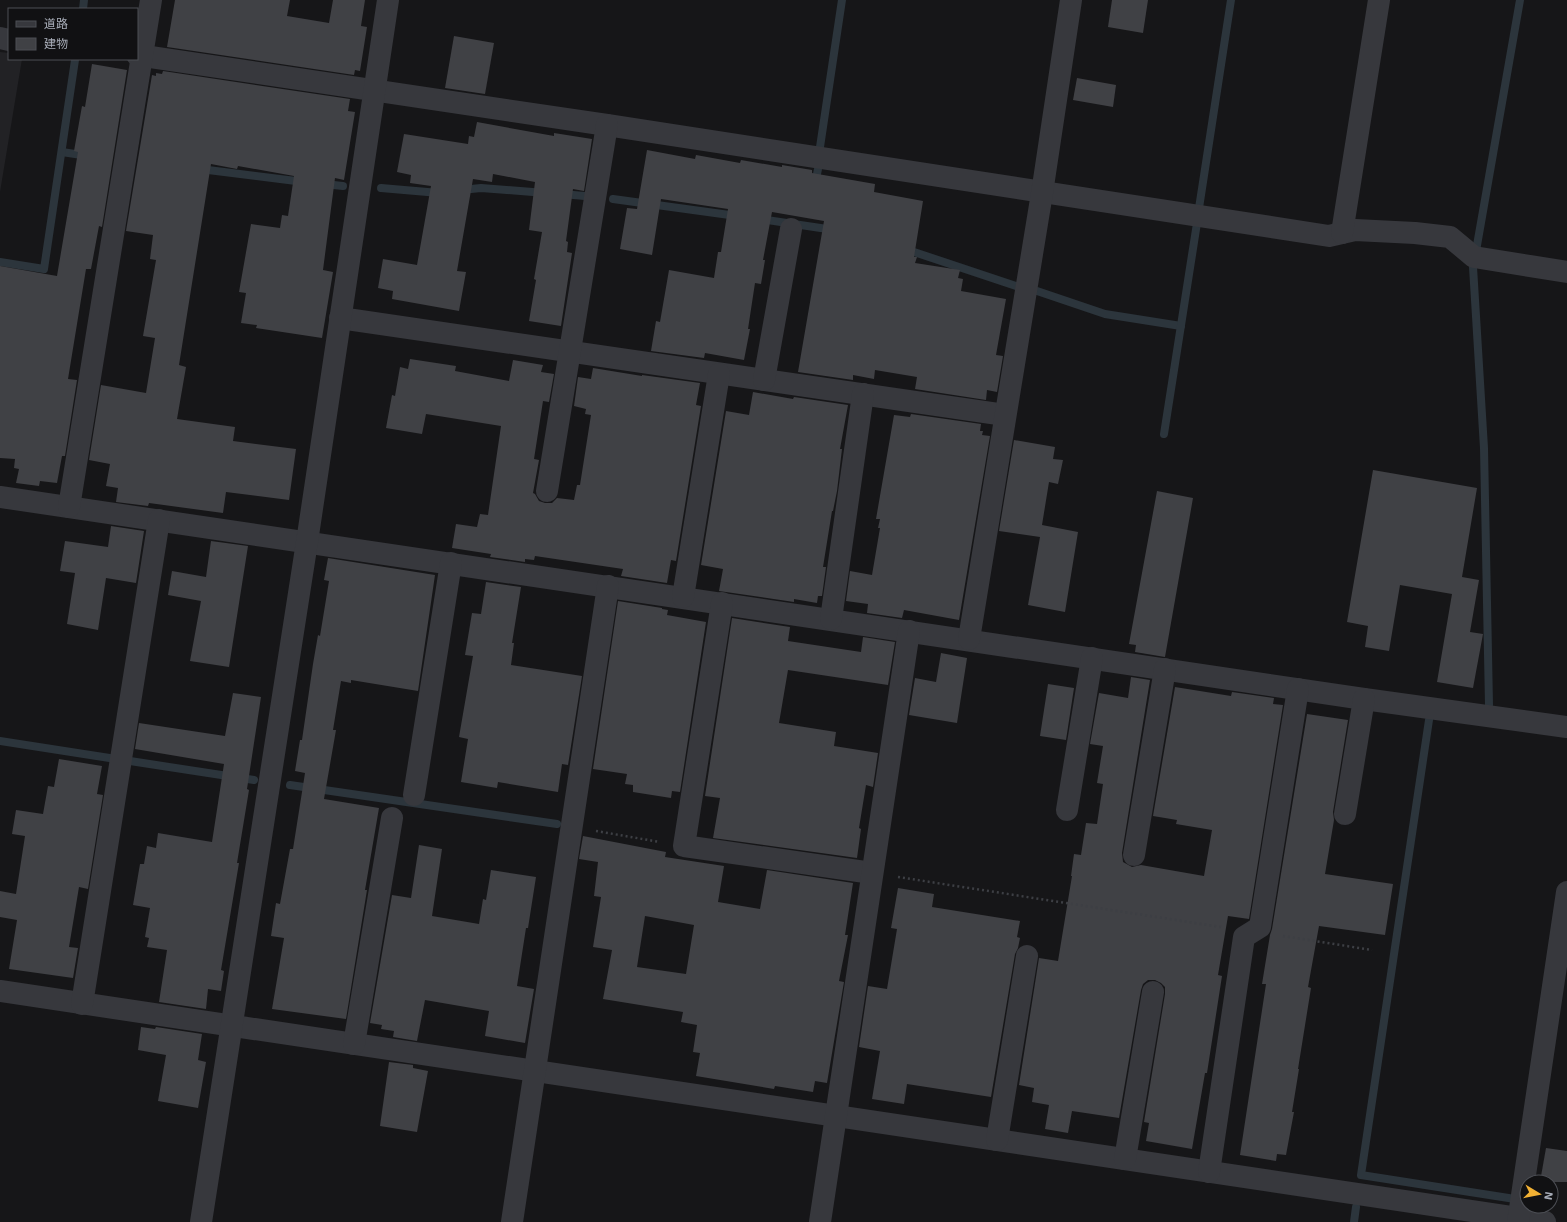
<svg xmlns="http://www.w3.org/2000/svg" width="1567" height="1222" font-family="'Exo 2','Noto Sans JP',sans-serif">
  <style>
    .built { fill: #222225 }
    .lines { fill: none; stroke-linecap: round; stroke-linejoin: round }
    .stream { stroke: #2c353c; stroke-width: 8 }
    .building { fill: #404145; fill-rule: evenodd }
    .path { stroke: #3d3f44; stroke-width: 2.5; stroke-dasharray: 2 3; stroke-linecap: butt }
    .minor { stroke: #37383d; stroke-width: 22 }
  </style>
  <rect width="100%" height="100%" fill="#161618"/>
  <path class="built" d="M0,52l9,1v6h13l-22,133z"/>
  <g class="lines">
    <g class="stream">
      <path d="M83,9l1,-9"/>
      <path d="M820,147l22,-147"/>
      <path d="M62,152l26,4"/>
      <path d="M200,169l104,13"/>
      <path d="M324,184l19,2"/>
      <path d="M815,184l3,-15"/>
      <path d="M381,188l58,5"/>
      <path d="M461,190l20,-2 64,5"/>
      <path d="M562,194l23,2"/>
      <path d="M613,199l124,17"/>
      <path d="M1199,208l32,-208"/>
      <path d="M760,219l74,11"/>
      <path d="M905,249l111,37"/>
      <path d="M1476,251l44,-251"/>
      <path d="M0,262l44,7 31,-209"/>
      <path d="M1473,267l11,181 5,257"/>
      <path d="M1037,291l68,23 76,12"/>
      <path d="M1164,434l33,-211"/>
      <path d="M1429,720l-68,455 154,24"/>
      <path d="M0,741l116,18"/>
      <path d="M130,761l124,19"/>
      <path d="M290,785l267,39"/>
      <path d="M1354,1222l2,-15"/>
    </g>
  </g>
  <g class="building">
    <path d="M175,0h115l-3,16 42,7 4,-23h32l-4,26 6,1 -7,44 -5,-1 -1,5 -187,-28z"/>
    <path d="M1112,0h36l-5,33 -35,-6z"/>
    <path d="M454,36l40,7 -9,51 -40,-6z"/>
    <path d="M92,64l35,6 -25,157 -3,-1 -8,43h-5l-18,110 9,1 -12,76h-3l-5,27 -17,-2 -1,5 -23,-3 3,-14 -5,-1 1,-9 -15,-1v-192l57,10 21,-124 -4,-1 8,-45 3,1z"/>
    <path d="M163,71l187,28 -2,12 7,1 -11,68 -9,-2 -12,92 10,2 -11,66 -66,-10 1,-3 -16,-2 5,-30 -7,-1 12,-68 29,4 2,-13 6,1 6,-40 -56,-10 -1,3 -26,-5 -32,201 7,2 -9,52 58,8 -2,14 63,8 -7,51 -63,-8 -3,21 -74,-10 -1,3 -32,-4 2,-14 -12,-2 4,-22 -21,-4 12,-75 45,8 9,-55 -12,-2 13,-76 -6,-1 3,-24 -27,-4 26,-156 4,1v-3l6,1z"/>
    <path d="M1077,78l39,7 -3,22 -40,-7z"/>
    <path d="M477,122l77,14v-3l38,6 -8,52 -11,-2 -7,52 2,1 -1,10 5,1 -11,73 -32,-5 7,-41 -2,-1 8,-47 -13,-2 6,-48 -42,-8 -1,8 -19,-3 -16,92 9,1 -7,39 -67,-12 1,-8 -15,-3 5,-29 34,6 14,-79 -21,-3 1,-8 -14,-3 7,-38 64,10 1,-8 5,1z"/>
    <path d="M647,150l48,9 1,-4 44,8 1,-3 41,7v-2l30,5v3l63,11 -1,8 49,9 -9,56h3l-2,6 45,7 -2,8 5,1 -2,12 45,8 -10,56 7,1 -6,36 -10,-2 -1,10 -71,-11 2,-12 -42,-7 -1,9 -21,-4v5l-55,-8 26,-151 -52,-9 -9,48h2l-4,24 -6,-1 -7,46h2l-6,31 -39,-7 -1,5 -53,-7 5,-30 4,1 9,-52 45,8 4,-26h3l7,-43 -67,-10 -9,56 -32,-6 7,-41 10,1z"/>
    <path d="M410,359l46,7 -1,5 54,10 4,-21 30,5 -2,7 13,2 -5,28 -6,-1 -9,58 5,1 -6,33 2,1 4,7 6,2h7l5,-5 17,2 3,-15h3l11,-70 -6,-1 1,-5 -12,-3 4,-29 13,2 2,-11 49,8v-1l58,8 -4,22 5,1 -25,155 -5,-1 -4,23 -46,-7 2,-7 -88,-13 -1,4 -9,-1v3l-35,-5 1,-3 -39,-6 4,-24 21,3 3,-13 8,1 13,-89 -75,-12 -4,20 -36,-6 6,-33 3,1 5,-29 8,2z"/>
    <path d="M753,392l40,7 1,-2 54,8 -8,44h2l-5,42 -4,20h-1l-9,56h3l-4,29h-4l-1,7 -23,-4v3l-75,-11 4,-22 -22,-4 25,-154 23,4z"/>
    <path d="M911,414l70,10 -1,7h3l-1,4 8,1 -31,184 -55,-10 -2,8 -35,-5 1,-9 -22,-3 4,-30 22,4 8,-47h-2l2,-9h-4l18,-104 16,2z"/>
    <path d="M1014,440l41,7 -2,12 10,1 -5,24 -9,-2 -7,43 36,7 -13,80 -37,-7 12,-68 -41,-6z"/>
    <path d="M1373,470l104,18 -15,89 17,3 -9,52 13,2 -10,54 -36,-6 15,-88 -52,-9 -11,66 -24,-4 3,-21 -21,-4z"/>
    <path d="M1157,491l36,7 -28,159 -30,-5 1,-7 -7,-1z"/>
    <path d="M111,526l33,5 -8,52 -30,-5 -8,52 -31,-6 8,-51 -15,-2 5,-30 43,6z"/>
    <path d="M211,541l37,5 -19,121 -39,-6 11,-60 -33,-6 4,-24 34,6z"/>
    <path d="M328,558l107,17 -17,116 -67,-11v3l-10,-2 -8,49h3l-12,69 55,9 -14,82h2l-21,129 -74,-10 12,-71 -13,-2 5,-33 4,1 10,-55h3l12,-76 -10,-2 5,-31h2l11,-76 5,-29 2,1 9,-55 -5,-1z"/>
    <path d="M486,582l35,5 -9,56h2l-3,22 71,11 -14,89 -6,-1 -4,28 -60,-10 -1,6 -36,-6 7,-43 -9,-2 14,-81 -8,-1 7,-42 9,1z"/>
    <path d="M618,601l44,7v1l6,1 -1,5 39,7 -26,170 -8,-1 -1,7 -38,-6v-7l-8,-1 2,-10 -34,-5z"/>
    <path d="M732,618l58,9 -2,14 73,11 2,-15 32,5 -7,43 -100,-15 -9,53 57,9 -2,14 44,7 -5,34 -7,-2 -7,43 2,1 -4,29 -144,-20 7,-40 -15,-2z"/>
    <path d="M941,653l26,5 -10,65 -48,-8 6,-37 21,4z"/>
    <path d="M1131,677l19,3 -28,173 1,9 9,5 9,-2 63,11 8,-46 -36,-6 1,-4 -24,-4 22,-129 56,9 1,-4 42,6 -1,6 10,1 -34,214 -21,-3 -10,59 4,1 -15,97h-2l-13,76 -46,-8 3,-18 -5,-1 21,-128v-7l-4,-4 -6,-3h-7l-5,4 -2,6 -22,128 -47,-7 -4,22 -23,-4 4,-24 -17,-3 2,-14 -15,-3 20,-127 19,3 14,-85h-1l3,-22 7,1 5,-32 11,1 6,-40 -6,-1 6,-37 -13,-2 9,-51 29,5z"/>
    <path d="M1048,684l26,4 -8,52 -26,-4z"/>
    <path d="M233,693l28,4 -14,92 2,1 -12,73h2l-18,107 3,1 -3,20 -13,-2 -2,20 -47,-7 8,-52 -20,-3 2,-9 -4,-1 5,-29 -17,-3 7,-41h4l3,-18 9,2 2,-15 54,9 12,-78 -89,-15 4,-26 86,13z"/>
    <path d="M1307,714l41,6 -15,92 1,8 -9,54 68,10 -8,51 -66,-9 -11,61 3,1 -13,81h1l-7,43h2l-8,43 -9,-1 -1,7 -36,-6 26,-171h-4l8,-49 2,-6z"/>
    <path d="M59,759l43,7 -5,28 6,1 -15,94 -9,-2 -10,60 9,1 -5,30 -64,-9 8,-49 -17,-3v-26l16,3 9,-58 -13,-2 4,-24 27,4 5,-28 6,1z"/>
    <path d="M583,836l83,16 -1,5 59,9 -6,36 42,7 7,-39 86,13 -8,52h3l-9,46 5,1 -17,101 -12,-2 -2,11 -38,-6 -1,3 -78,-13 4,-23 -7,-1 4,-27 -16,-3 2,-10 -80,-13 9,-49 -19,-3 8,-50 -7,-1 4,-34 -19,-3zM645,916l49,9 -8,49 -49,-7z"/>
    <path d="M419,845l23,4 -10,67 47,8 4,-25 3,1 5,-30 45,7 -8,51h-2l-9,58 17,3 -9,54 -40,-7 4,-25 -64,-11 -8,41 -24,-4 1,-6 -13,-2 1,-4 -12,-2 22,-128 19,3z"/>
    <path d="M898,888l36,6 -2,13 88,14 -3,16 3,1 -2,10 -3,6 -24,143 -84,-13 -3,20 -32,-5 8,-48 -21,-4 9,-61 19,3 10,-60 -6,-1z"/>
    <path d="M141,1027l14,2 1,-2 46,7 -4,26 8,2 -8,46 -40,-7 8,-46 -28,-5z"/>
    <path d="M389,1062l24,3v3l15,3 -11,61 -37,-6z"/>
    <path d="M1546,1148l21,3v31h-27z"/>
  </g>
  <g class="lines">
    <g class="path">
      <path d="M596,831l64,11"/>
      <path d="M898,877l323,50"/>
      <path d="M1283,936l89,14"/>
    </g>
    <g class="minor">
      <path d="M0,38l9,2"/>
      <path d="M137,55l470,70 722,111 26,-6 60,3 35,4 24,20 93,15"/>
      <path d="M1342,233l37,-233"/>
      <path d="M340,318l665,97"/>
      <path d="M764,380l27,-151"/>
      <path d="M547,491l60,-366"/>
      <path d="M0,497l1364,202 203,28"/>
      <path d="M69,507l82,-507"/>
      <path d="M683,597l36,-223"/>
      <path d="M722,603l-38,243 188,27"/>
      <path d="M831,619l32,-225"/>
      <path d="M969,639l73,-446 29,-193"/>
      <path d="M414,795l37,-232"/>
      <path d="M1067,810l25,-152"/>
      <path d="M1345,814l19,-115"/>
      <path d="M1134,855l31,-186"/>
      <path d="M0,991l1545,231"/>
      <path d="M82,1004l77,-484"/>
      <path d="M354,1044l38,-226"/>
      <path d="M997,1140l30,-184"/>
      <path d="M1125,1159l28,-167"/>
      <path d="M1209,1172l35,-235 16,-10 38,-238"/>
      <path d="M201,1222l106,-680 81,-542"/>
      <path d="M512,1222l96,-636"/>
      <path d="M820,1222l89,-591"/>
      <path d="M1518,1222l49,-330"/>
    </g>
  </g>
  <rect x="8" y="8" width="130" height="52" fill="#111113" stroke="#4d4f55"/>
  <rect x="16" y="21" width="20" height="6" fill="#37383d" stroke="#4d4f55"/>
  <text x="44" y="28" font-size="12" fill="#a8adb8">道路</text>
  <rect x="16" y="38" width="20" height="12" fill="#404145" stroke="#4d4f55"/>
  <text x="44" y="48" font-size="12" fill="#a8adb8">建物</text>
  <g transform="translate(1539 1194) rotate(100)"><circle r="19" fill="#111113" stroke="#4d4f55"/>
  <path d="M0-3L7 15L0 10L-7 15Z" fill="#f2b134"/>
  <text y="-6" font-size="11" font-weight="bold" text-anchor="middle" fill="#a8adb8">N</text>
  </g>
</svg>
